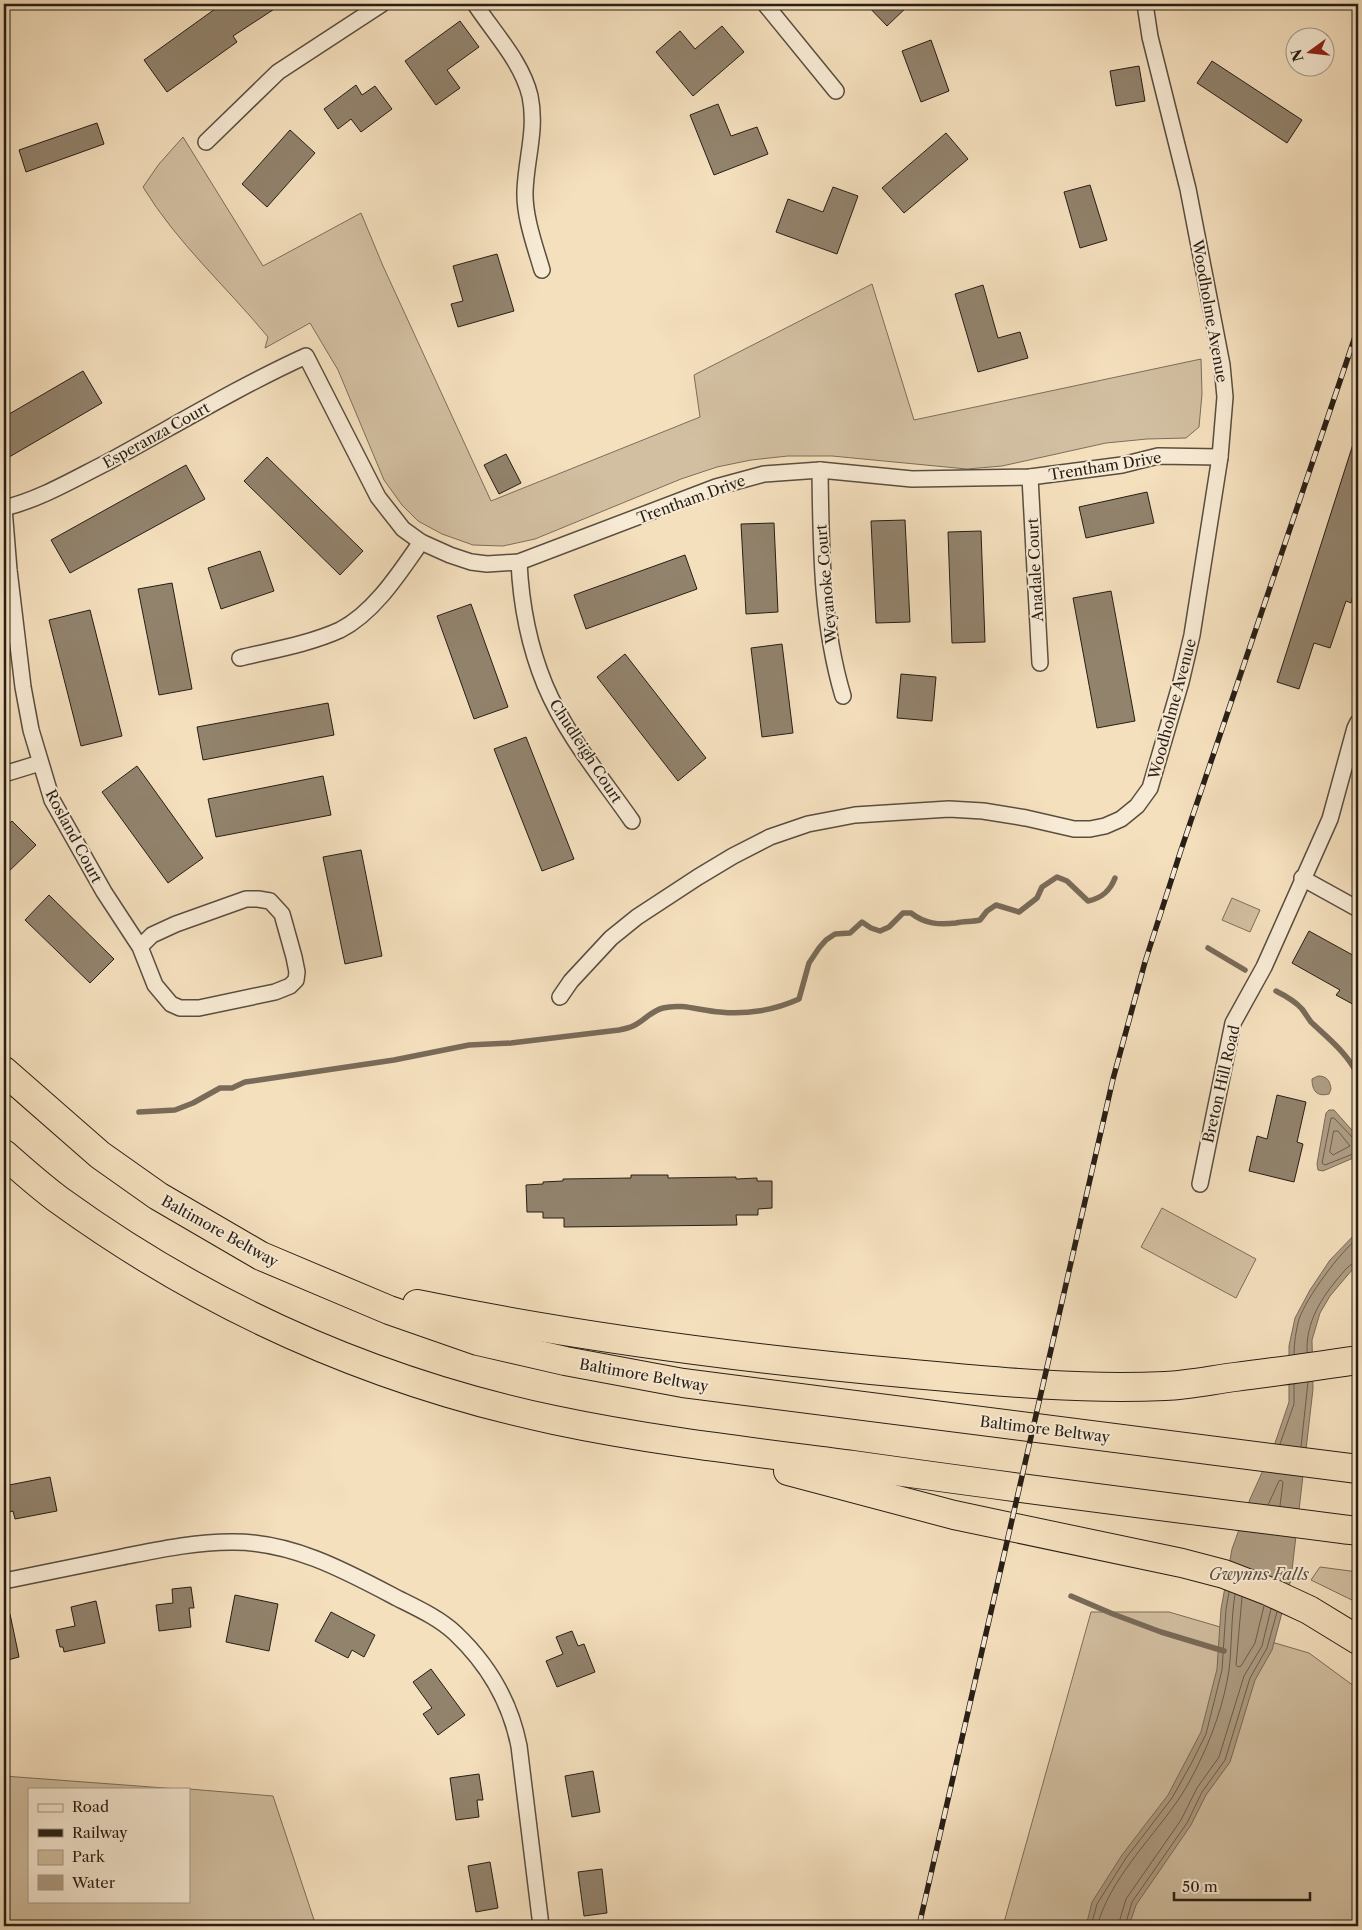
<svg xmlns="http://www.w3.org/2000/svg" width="1362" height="1930" font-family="'Libre Caslon Text',serif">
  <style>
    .green { fill: #d2bfa1; stroke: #7c6e5c }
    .water { fill: #af9e85; stroke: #796b59 }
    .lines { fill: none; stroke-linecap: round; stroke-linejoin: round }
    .shore { stroke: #6b5e4e; stroke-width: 1 }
    .stream { stroke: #796b59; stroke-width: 5.5 }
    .building { fill: #92836d; stroke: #271e16 }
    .minor-casing { stroke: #5a4e40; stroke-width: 18 }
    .motorway-casing { stroke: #271e16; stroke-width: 30 }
    .minor { stroke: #f8ebd5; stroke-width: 15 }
    .motorway { stroke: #f5e0be; stroke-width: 28 }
    .rail-casing { stroke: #271e16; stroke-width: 5.5 }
    .rail { stroke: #f8ebd5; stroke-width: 4; stroke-dasharray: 11; stroke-linecap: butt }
    .labels { text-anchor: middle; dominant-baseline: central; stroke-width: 4; stroke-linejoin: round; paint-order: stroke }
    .street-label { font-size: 15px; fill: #271e16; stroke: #f8ebd5 }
    .water-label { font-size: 16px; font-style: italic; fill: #5d5142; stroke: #f8ebd5 }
  </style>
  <rect width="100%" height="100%" fill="#f5e0be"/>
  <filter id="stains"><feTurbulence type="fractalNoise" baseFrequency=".004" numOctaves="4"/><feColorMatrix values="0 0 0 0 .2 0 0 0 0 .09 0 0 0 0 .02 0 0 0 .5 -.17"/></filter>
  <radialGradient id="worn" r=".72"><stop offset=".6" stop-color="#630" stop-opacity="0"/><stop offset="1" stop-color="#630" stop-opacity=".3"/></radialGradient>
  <g class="green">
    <path d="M183,137l80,129 98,-53 22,53 108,235 209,-84 -6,-42 178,-91 42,136 287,-61 1,35 -3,33 -13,11 -39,1 -41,4 -104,23 -35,3 -135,-13h-44l-37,4 -34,7 -36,12 -146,60 -32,7 -30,-1 -31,-11 -24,-13 -16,-16 -18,-25 -46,-110 -28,-47 -45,25 3,-11c-42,-51 -91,-94 -125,-150l16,-23z"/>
    <path d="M1232,898l28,12 -10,22 -28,-12z"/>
    <path d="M1162,1208l94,51 -20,39 -95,-51z"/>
    <path d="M1320,1567l38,5v31l-47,-23z"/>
    <path d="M1091,1612h78l140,41 49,36v237h-355z"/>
    <path d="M4,1776l174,13h-149v112h160v-112l84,7 43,130h-312z"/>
  </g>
  <g class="water">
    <path d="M1318,1076c9,0 12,5 13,13l-2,5c-12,3 -17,-3 -17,-15z"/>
    <path d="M1329,1110h5l24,27v19l-35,15 -5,-1 -1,-6 9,-51z"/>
    <path d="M1358,1231v35l-6,4 -22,26 -10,17 -8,27 1,49 -22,190 -19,71 -17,30 -25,82 -24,33 -15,30 -55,80 -7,21h-43l6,-24 30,-47 46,-60 33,-63 16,-63 4,-60 11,-60 18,-50 24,-53 15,-44v-56l6,-28 15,-28 20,-30z"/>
  </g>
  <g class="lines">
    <g class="shore">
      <path d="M1334,1131h4l12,15 -17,9 -3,-3z"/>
      <path d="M1358,1140l-5,-2 -19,-20h-3l-9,45 3,2 33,-13"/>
      <path d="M1307,1352c-1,-30 14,-54 33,-76 5,-6 10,-13 18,-14"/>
      <path d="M1294,1354c0,-11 2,-24 5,-35 8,-22 40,-66 59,-81"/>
      <path d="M1280,1444l14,-40v-20"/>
      <path d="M1301,1447l7,-65"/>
      <path d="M1268,1505l11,-24 2,-1 2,2 -3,24"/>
      <path d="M1242,1597l-6,68 2,2 3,-1 14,-23 9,-37"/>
      <path d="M1091,1926l6,-22 29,-46 46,-60 19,-34 15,-30 16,-64 4,-61 3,-17"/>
      <path d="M1097,1926c14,-48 51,-83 79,-123 8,-11 15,-24 21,-36 15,-30 27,-64 32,-97 3,-25 2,-51 6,-76"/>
      <path d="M1118,1926l8,-27 55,-79 16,-32 22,-31 25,-81 18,-30 9,-37"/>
      <path d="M1125,1926l7,-24 55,-79 15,-31 23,-32 25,-82 17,-30 10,-36"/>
    </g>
    <g class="stream">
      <path d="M1208,948l37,22"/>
      <path d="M1276,991c10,5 19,10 26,18 3,4 6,9 9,13 18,17 35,30 47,53"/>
      <path d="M139,1112l36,-2 18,-7 27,-15h12l13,-6 14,-2 135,-20 75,-15 42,-2 108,-13c5,-1 10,-2 14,-4 11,-5 18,-15 30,-18 19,-5 38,3 57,4 26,3 55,-2 79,-13l10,-36 10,-15 7,-8 9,-6 15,-1 12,-11 9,6 9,3 9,-4 14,-14h8c14,11 28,12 45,10 8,-2 16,-1 24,-3l7,-9 9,-6 23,7 18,-14 5,-11 15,-10 10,4 21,20c14,-3 22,-10 27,-23"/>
      <path d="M1071,1596l42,18 48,18 63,19"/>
    </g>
  </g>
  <g class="building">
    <path d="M222,4h60l-49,32 4,6 -70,50 -23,-32z"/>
    <path d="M866,4h44l-23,22z"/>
    <path d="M460,21l19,26 -32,23 13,18 -24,17 -31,-44z"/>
    <path d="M722,26l22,26 -51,44 -37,-44 24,-21 15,18z"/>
    <path d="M931,40l18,51 -28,11 -19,-51z"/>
    <path d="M1212,61l90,59 -15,23 -90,-60z"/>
    <path d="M1139,66l6,35 -29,5 -6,-35z"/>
    <path d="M356,85l6,10 13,-9 17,23 -31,23 -10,-13 -13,10 -14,-20z"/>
    <path d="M718,104l13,32 26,-9 11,27 -54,21 -24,-60z"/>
    <path d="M97,123l7,21 -78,28 -7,-22z"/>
    <path d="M290,130l25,23 -48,54 -25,-23z"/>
    <path d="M946,133l22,26 -64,54 -22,-25z"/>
    <path d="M1090,185l17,55 -27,8 -16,-56z"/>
    <path d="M833,187l25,9 -21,58 -61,-22 12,-33 35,13z"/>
    <path d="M497,254l17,57 -56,16 -7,-23 12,-3 -10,-35z"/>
    <path d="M983,285l15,53 22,-6 8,26 -50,14 -23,-78z"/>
    <path d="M83,371l19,32 -98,57v-43z"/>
    <path d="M1355,438l3,1v140l-7,24 -5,-2 -16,47 -16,-5 -15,46 -22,-7z"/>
    <path d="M506,454l15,29 -22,11 -15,-29z"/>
    <path d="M267,457l96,94 -23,24 -96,-94z"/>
    <path d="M186,465l19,34 -135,74 -19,-33z"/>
    <path d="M1147,492l7,31 -68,15 -7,-31z"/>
    <path d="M905,520l5,102 -34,1 -5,-102z"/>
    <path d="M774,523l4,89 -32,2 -5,-90z"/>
    <path d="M981,531l4,111 -33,1 -4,-111z"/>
    <path d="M260,551l14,40 -53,18 -13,-41z"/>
    <path d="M685,555l12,34 -111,40 -12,-34z"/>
    <path d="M172,583l20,106 -33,6 -21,-106z"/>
    <path d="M1111,591l24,130 -38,7 -24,-130z"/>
    <path d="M471,604l37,103 -34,12 -37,-103z"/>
    <path d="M90,610l32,126 -41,10 -32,-126z"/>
    <path d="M782,644l11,89 -31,4 -11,-89z"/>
    <path d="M625,654l81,104 -28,23 -81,-104z"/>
    <path d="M901,674l35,3 -4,44 -35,-3z"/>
    <path d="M328,703l6,32 -131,25 -6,-33z"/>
    <path d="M526,737l48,122 -32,12 -48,-122z"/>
    <path d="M137,766l66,92 -35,25 -66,-91z"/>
    <path d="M323,776l8,39 -115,22 -8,-38z"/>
    <path d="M12,821l24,24 -32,31v-47z"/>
    <path d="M361,850l21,106 -37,8 -22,-107z"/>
    <path d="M49,895l65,64 -24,24 -65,-63z"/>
    <path d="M1309,931l49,27v49l-22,-12 4,-5 -48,-27z"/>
    <path d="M1277,1095l29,7 -9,40 6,2 -9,38 -45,-11 8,-35 10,3z"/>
    <path d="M631,1175h37v3l68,-1v2l21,-1v3h15v27l-14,1v6h-22l1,10 -173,2v-9h-21v-6h-16l-1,-27 17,-1v-2l20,-1v-2l68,-1z"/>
    <path d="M50,1477l7,34 -42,8 -2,-8 -7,2 -2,-27z"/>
    <path d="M191,1587l3,21h-5l2,19 -32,4 -3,-26 17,-2 -1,-14z"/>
    <path d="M235,1595l43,9 -9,47 -43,-9z"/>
    <path d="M96,1601l9,42 -41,9 -1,-5h-3l-4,-17 19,-4 -4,-19z"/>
    <path d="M331,1612l44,23 -11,22 -12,-7 -4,8 -33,-17z"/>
    <path d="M10,1614l9,43 -15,4v-46z"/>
    <path d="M572,1631l6,15 6,-2 11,28 -38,15 -11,-26 17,-7 -7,-17z"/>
    <path d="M431,1669l34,46 -27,20 -15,-21 9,-6 -19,-26z"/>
    <path d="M593,1771l7,41 -28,5 -7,-41z"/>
    <path d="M479,1774l4,26h-6l2,17 -23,3 -6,-42z"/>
    <path d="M490,1862l8,46 -22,4 -8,-46z"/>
    <path d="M602,1869l5,44 -23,3 -6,-44z"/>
  </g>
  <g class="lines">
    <defs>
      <g id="minor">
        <path d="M475,4c19,29 47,58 55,92 7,33 -4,63 -5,95 -1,25 10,55 17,79"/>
        <path d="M765,4l71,87"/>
        <path d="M206,142l72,-70 104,-68"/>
        <path d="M820,470c1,76 1,152 23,226"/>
        <path d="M1030,477l10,186"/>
        <path d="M4,508c37,-9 70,-29 104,-46 66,-36 130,-75 198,-106l72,141 25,32 18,13 29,13 21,7 16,2 32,-2 197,-75 48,-13 56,-4 92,9 118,-2 92,-12 36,-9 62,1"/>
        <path d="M4,508l5,62 14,117 8,43 21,70 52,92 36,55 12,-12 24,-11 70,-25h12l12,2 12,13 12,43 3,15 -1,8 -6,6 -15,6 -76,16h-19l-9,-4 -16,-19 -15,-38"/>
        <path d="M519,562c2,43 10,84 26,123 21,50 57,93 87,136"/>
        <path d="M240,658c33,-8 69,-14 100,-28 34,-17 60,-58 81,-88"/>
        <path d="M4,774l36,-11"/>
        <path d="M1302,878l56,31"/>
        <path d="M560,997l11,-16 40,-43 26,-21 61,-40 35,-21 37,-19 38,-13 47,-9 94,-6 34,2 43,7 48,11h16l15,-3 16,-7 16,-13 13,-18 31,-106 11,-47 28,-178 5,-60 -3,-32 -34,-176 -38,-152 -5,-33"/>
        <path d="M1200,1184l33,-161 31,-56 66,-148 25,-91 3,-6"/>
        <path d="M4,1581c39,-8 79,-16 118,-24 36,-7 72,-15 109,-15 60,-1 115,29 166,56 20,10 42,20 58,35 34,32 55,68 64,113l22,180"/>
      </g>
      <g id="motorway">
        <path d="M4,1071l96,84 58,41 103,60 128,54 89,31 87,20 118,22 675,86"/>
        <path d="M4,1154c18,16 36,32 55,46 149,108 316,182 495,220 99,21 199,32 299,45 168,24 337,45 505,66"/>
        <path d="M417,1304c160,33 323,54 486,69 87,8 174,17 262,13 23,-1 47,-6 70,-9 41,-5 82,-11 123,-17"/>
        <path d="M788,1471l166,44 228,48 42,11 44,17 41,19 49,30"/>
      </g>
    </defs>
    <use href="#minor" class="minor-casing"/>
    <use href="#motorway" class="motorway-casing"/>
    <use href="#minor" class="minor"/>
    <use href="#motorway" class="motorway"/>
    <defs>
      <path id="rail" d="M919,1926l194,-847 32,-117 36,-112 177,-522"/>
    </defs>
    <use href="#rail" class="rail-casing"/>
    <use href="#rail" class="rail"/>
  </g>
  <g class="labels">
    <g class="street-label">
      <text transform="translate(1210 311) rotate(80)">Woodholme Avenue</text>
      <text transform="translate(156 435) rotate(-29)">Esperanza Court</text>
      <text transform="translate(1105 466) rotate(-9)">Trentham Drive</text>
      <text transform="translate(691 499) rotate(-20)">Trentham Drive</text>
      <text transform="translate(1035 570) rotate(-93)">Anadale Court</text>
      <text transform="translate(826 584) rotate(-95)">Weyanoke Court</text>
      <text transform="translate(1172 709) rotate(-75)">Woodholme Avenue</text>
      <text transform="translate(586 751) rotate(57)">Chudleigh Court</text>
      <text transform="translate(74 836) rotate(62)">Rosland Court</text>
      <text transform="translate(1221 1084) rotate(-77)">Breton Hill Road</text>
      <text transform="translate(220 1231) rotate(29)">Baltimore Beltway</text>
      <text transform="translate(644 1375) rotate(10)">Baltimore Beltway</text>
      <text transform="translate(1045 1429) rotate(7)">Baltimore Beltway</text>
    </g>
    <g class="water-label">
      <text x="1259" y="1574">Gwynns Falls</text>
    </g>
  </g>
  <rect width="1362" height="1930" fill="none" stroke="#f5e0be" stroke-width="20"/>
  <rect x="5" y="5" width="1352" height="1920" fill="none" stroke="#271e16" stroke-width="2.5"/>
  <rect x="10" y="10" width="1342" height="1910" fill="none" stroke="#271e16"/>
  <rect x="28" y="1788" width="162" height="115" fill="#f8ebd5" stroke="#a49989"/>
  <rect x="38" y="1804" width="25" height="8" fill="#f8ebd5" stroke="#a49989"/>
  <text x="72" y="1812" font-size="15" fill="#271e16">Road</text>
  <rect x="38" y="1829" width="25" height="8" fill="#271e16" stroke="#a49989"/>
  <text x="72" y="1838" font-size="15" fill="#271e16">Railway</text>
  <rect x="38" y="1850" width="25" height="15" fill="#d2bfa1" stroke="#a49989"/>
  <text x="72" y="1862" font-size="15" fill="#271e16">Park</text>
  <rect x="38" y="1875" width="25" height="15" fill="#af9e85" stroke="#a49989"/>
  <text x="72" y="1888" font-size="15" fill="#271e16">Water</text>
  <g transform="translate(1310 52) rotate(255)"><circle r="24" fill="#f8ebd5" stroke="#a49989"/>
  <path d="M0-4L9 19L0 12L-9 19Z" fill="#8f2418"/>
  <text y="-8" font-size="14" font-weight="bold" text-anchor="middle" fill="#271e16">N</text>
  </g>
  <path d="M1174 1892v8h136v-8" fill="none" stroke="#271e16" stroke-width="2.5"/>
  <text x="1182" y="1892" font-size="15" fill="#271e16" stroke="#f8ebd5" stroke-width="4" paint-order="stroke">50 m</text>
  <rect width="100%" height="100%" filter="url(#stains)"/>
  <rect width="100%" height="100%" fill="url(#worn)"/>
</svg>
